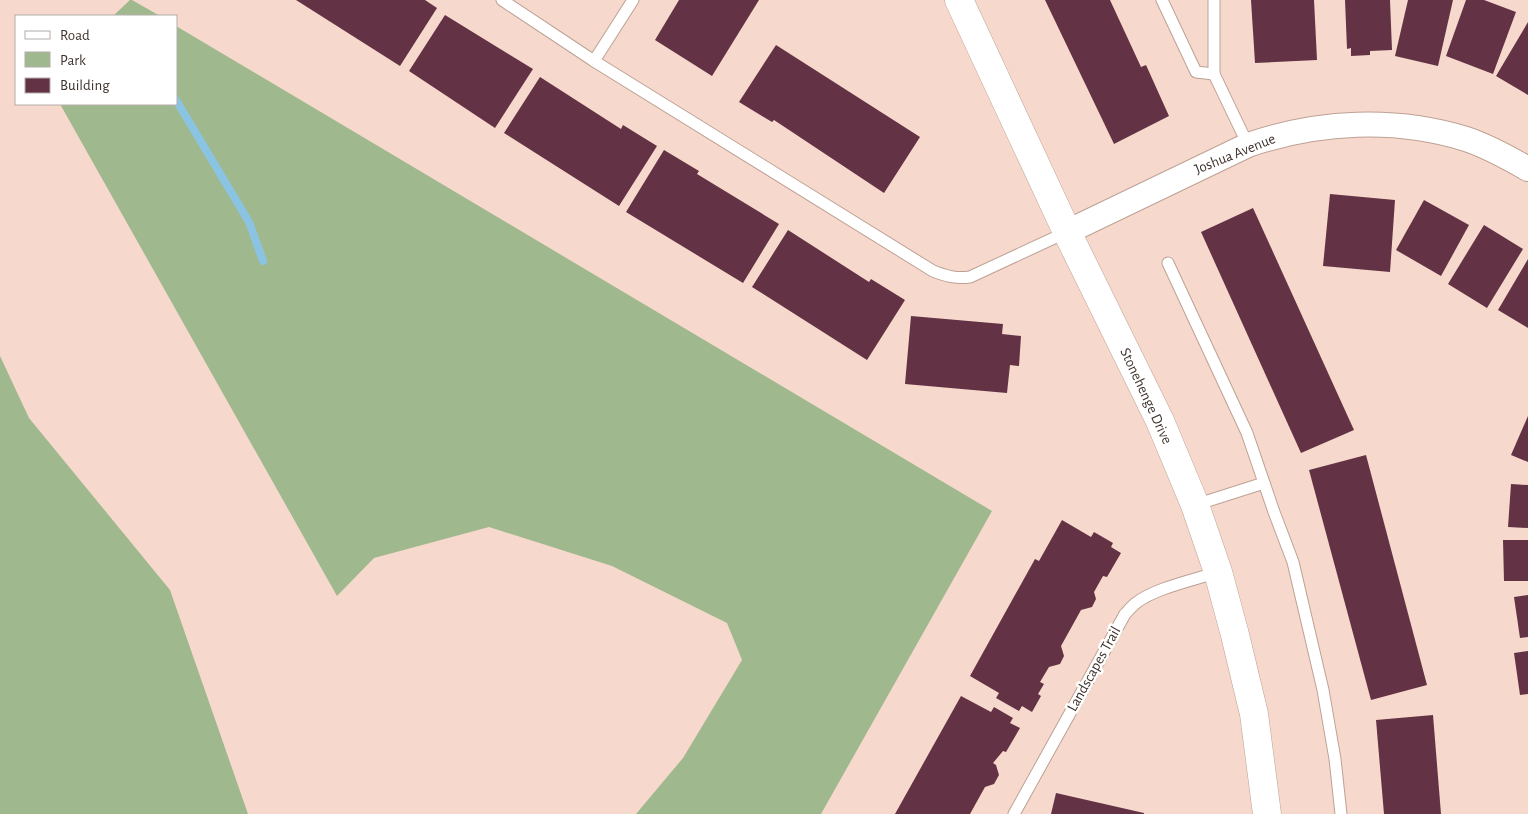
<svg xmlns="http://www.w3.org/2000/svg" width="1528" height="814" font-family="'Alegreya Sans',sans-serif">
  <style>
    .green { fill: #a0b88e }
    .lines { fill: none; stroke-linecap: round; stroke-linejoin: round }
    .stream { stroke: #8bc3e3; stroke-width: 8 }
    .building { fill: #633245 }
    .service-casing { stroke: #bda195; stroke-width: 13 }
    .minor-casing { stroke: #bda195; stroke-width: 26 }
    .tertiary-casing { stroke: #bda195; stroke-width: 29 }
    .service { stroke: #fff; stroke-width: 11 }
    .minor { stroke: #fff; stroke-width: 24 }
    .tertiary { stroke: #fff; stroke-width: 28 }
    .labels { text-anchor: middle; dominant-baseline: central; stroke-width: 5; stroke-linejoin: round; paint-order: stroke }
    .street-label { font-size: 15px; fill: #3f332e; stroke: #fff }
  </style>
  <rect width="100%" height="100%" fill="#f6d9cc"/>
  <g class="green">
    <path d="M130,0h2l28,16h-47z"/>
    <path d="M176,26l816,485 -171,303h-185l47,-56 59,-98 -15,-37 -115,-57 -123,-39 -115,31 -37,38 -277,-492h116z"/>
    <path d="M0,356l29,62 141,172 78,224h-248z"/>
  </g>
  <g class="lines">
    <path class="stream" d="M176,100l73,122 14,39"/>
  </g>
  <g class="building">
    <path d="M296,0h129l12,8 -37,58z"/>
    <path d="M679,0h80l-47,76 -57,-36z"/>
    <path d="M1045,0h65l31,67 5,-2 23,51 -55,28z"/>
    <path d="M1251,0h63l3,60 -62,3z"/>
    <path d="M1345,0h45l2,50 -22,1v4l-19,1v-8l-4,1z"/>
    <path d="M1408,0h45l-15,66 -43,-10z"/>
    <path d="M1466,0h18l32,12 -23,62 -47,-18z"/>
    <path d="M445,15l88,54 -38,59 -86,-57z"/>
    <path d="M1528,22v73l-32,-19z"/>
    <path d="M776,45l144,92 -36,56 -110,-73 -2,2 -33,-20z"/>
    <path d="M540,77l81,52 2,-4 34,21 -38,60 -115,-73z"/>
    <path d="M664,150l35,21 -2,3 82,50 -36,59 -117,-71z"/>
    <path d="M1330,194l65,6 -5,72 -67,-6z"/>
    <path d="M1424,200l45,25 -28,51 -45,-26z"/>
    <path d="M1253,208l101,222 -53,23 -100,-221z"/>
    <path d="M1484,225l39,24 -36,59 -39,-24z"/>
    <path d="M788,230l81,52 2,-3 34,21 -38,60 -115,-73z"/>
    <path d="M1528,259v69l-30,-18z"/>
    <path d="M911,316l92,8 -1,10 19,2 -2,30 -9,-1 -3,28 -102,-9z"/>
    <path d="M1528,416v46l-17,-7z"/>
    <path d="M1366,455l61,230 -56,15 -62,-230z"/>
    <path d="M1511,484l17,1v43l-20,-1z"/>
    <path d="M1062,520l29,17 3,-5 19,11 -2,4 10,6 -14,24 -4,-1 -9,16 2,7 -4,8 -11,3 -20,36 3,10 -4,8 -11,3 -9,15 4,2 -6,10 3,2 -9,16 -10,-6 -3,5 -23,-13 3,-5 -29,-17 65,-117 4,2z"/>
    <path d="M1503,540h25v41h-24z"/>
    <path d="M1528,595v42l-8,1 -6,-41z"/>
    <path d="M1528,651v43l-8,1 -6,-42z"/>
    <path d="M961,696l30,16 3,-5 19,11 -3,5 10,5 -14,24 -3,-1 -10,12 3,2 3,10 -5,9 -9,3 -15,27h-75z"/>
    <path d="M1433,715l8,99h-57l-8,-94z"/>
    <path d="M1056,793l88,20v1h-93z"/>
  </g>
  <g class="lines">
    <defs>
      <g id="service">
        <path d="M502,0l92,61 339,210c13,5 23,8 37,6l97,-45"/>
        <path d="M1162,0l34,72 18,2"/>
        <path d="M1214,0v74l34,71"/>
        <path d="M594,61l39,-61"/>
        <path d="M1168,263l79,170 27,79 19,50 30,128 12,69 6,55"/>
        <path d="M1195,505l69,-22"/>
        <path d="M1014,814l111,-200c3,-3 7,-8 11,-11 19,-15 58,-23 82,-31"/>
      </g>
      <path id="minor" d="M1067,232l181,-87c70,-24 147,-28 218,-6 21,7 43,19 62,30"/>
      <path id="tertiary" d="M959,0l108,232 93,189 35,84 23,67 17,63 19,79 13,100"/>
    </defs>
    <use href="#service" class="service-casing"/>
    <use href="#minor" class="minor-casing"/>
    <use href="#tertiary" class="tertiary-casing"/>
    <use href="#service" class="service"/>
    <use href="#minor" class="minor"/>
    <use href="#tertiary" class="tertiary"/>
  </g>
  <g class="labels">
    <g class="street-label">
      <text transform="translate(1235 154) rotate(-22)">Joshua Avenue</text>
      <text transform="translate(1146 396) rotate(65)">Stonehenge Drive</text>
      <text transform="translate(1094 669) rotate(-61)">Landscapes Trail</text>
    </g>
  </g>
  <rect x="15" y="15" width="162" height="90" fill="#ffffff" stroke="#b2adab"/>
  <rect x="25" y="31" width="25" height="8" fill="#ffffff" stroke="#b2adab"/>
  <text x="60" y="40" font-size="15" fill="#3f332e">Road</text>
  <rect x="25" y="52" width="25" height="15" fill="#a0b88e" stroke="#b2adab"/>
  <text x="60" y="65" font-size="15" fill="#3f332e">Park</text>
  <rect x="25" y="78" width="25" height="15" fill="#633245" stroke="#b2adab"/>
  <text x="60" y="90" font-size="15" fill="#3f332e">Building</text>
</svg>
